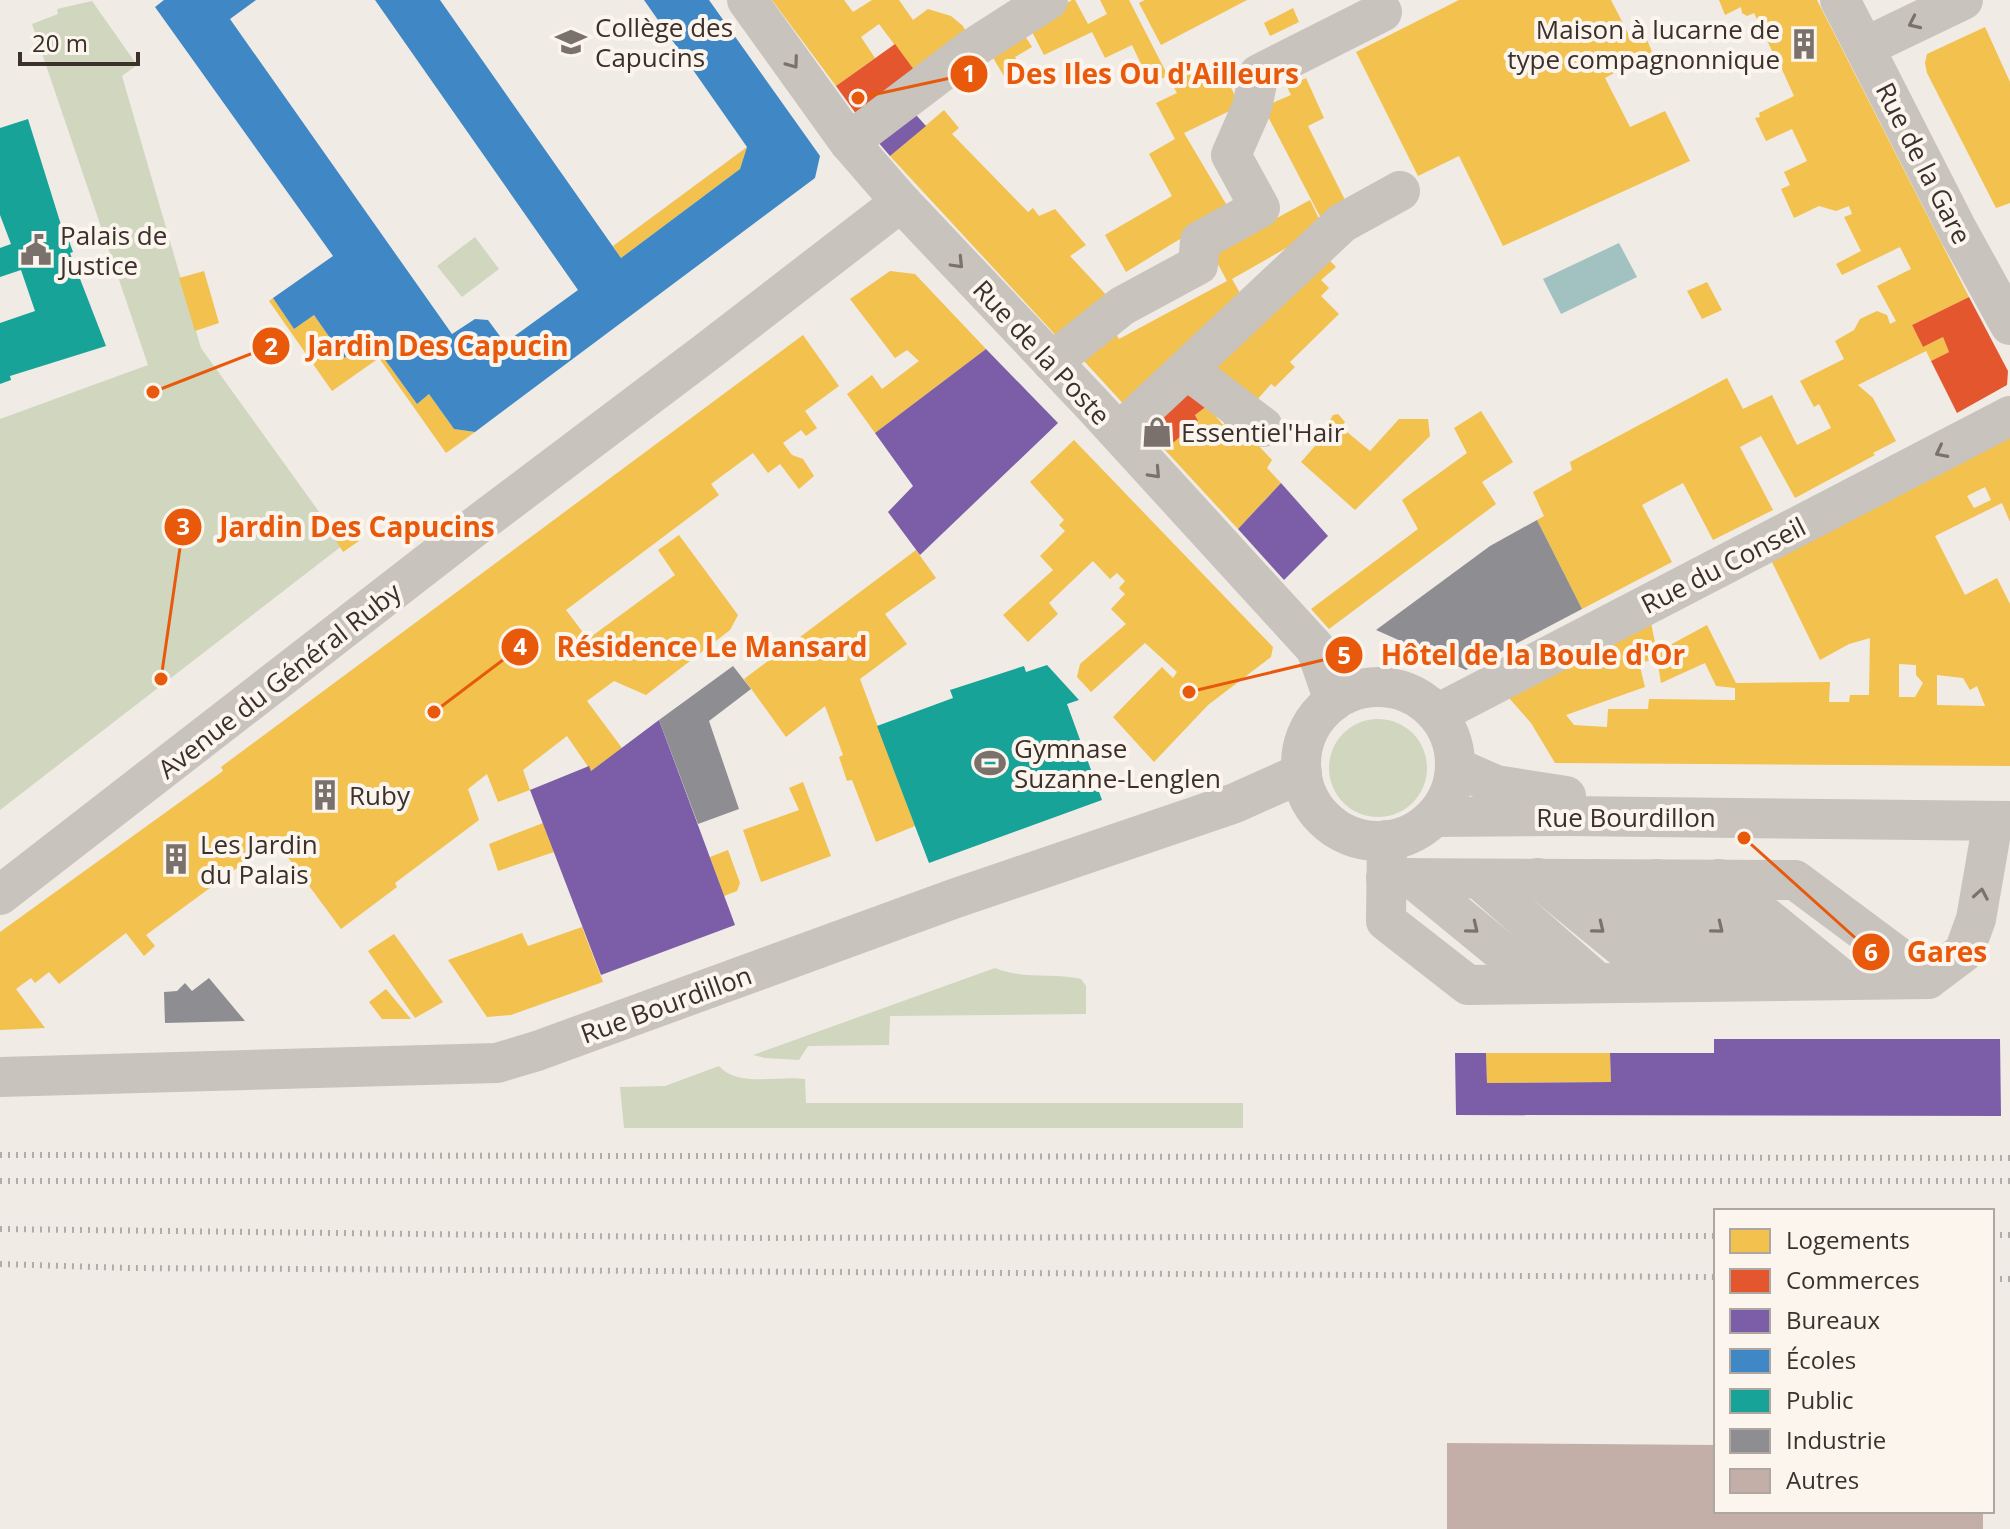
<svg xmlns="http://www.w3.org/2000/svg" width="2010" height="1529" font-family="'Open Sans',sans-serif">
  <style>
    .green { fill: #d1d6bf }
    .water { fill: #a1c2c1 }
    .homes { fill: #f2c14e; fill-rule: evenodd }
    .shops { fill: #e4572e }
    .offices { fill: #7b5ea7 }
    .schools { fill: #3f88c5 }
    .public { fill: #17a398 }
    .industry { fill: #8d8d92 }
    .building { fill: #c3afa7 }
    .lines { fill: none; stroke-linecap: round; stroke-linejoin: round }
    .minor { stroke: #c9c3be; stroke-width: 40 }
    .rail { stroke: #b1aca8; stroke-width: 6; stroke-dasharray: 2 6; stroke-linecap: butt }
    .oneway { stroke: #7b726d }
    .labels { text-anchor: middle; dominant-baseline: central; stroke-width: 8; stroke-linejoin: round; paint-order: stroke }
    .poi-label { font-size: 26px; fill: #3b302b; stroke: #fbf5ee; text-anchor: start }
    .street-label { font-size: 26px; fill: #3b302b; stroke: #fbf5ee }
    .leader { fill: none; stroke: #e8590c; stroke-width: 3 }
    .callout-dot { fill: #e8590c; stroke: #fbf5ee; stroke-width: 3 }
    .mark-label { font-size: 24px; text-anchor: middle; font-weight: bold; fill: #fff }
    .callout-label { font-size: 28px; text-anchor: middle; font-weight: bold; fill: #e8590c; stroke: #fbf5ee; stroke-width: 8; stroke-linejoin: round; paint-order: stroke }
  </style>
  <rect width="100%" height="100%" fill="#f0ebe5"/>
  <g class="green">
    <path d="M92,1l45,64 -15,11 79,272 142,197 -343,265v-391l148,-54 -116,-341 26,-10 -1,-5z"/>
    <path d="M475,237l24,32 -37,28 -25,-31z"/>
    <circle cx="1378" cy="768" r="49"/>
    <path d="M995,968c29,12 57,4 86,11l5,7v28l-196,2 -1,29 -81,1 -9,14 -34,-2 -12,-3z"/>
    <path d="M719,1066c19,22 60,9 86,13l1,24h437v25h-619l-4,-41 45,-1z"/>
  </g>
  <path class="water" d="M1619,243l18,34 -76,37 -18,-35z"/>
  <g class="homes">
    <path d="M772,0h72l9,12 19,-12h27l14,20 15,-11 23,7 12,10 6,12 -51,38 -39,-52 -18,13 14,21 -39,28z"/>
    <path d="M1072,0h3l13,24 19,-10 -7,-14h29l39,76 -18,7 -18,-38 -27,13 -13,-26 -48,23 -15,-29z"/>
    <path d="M1145,0h102l-86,45 -22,-42z"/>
    <path d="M1459,0h152l21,41 13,-6 7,17 -47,26 25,49 35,-16 25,50 -187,85 -44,-90 -41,20 -62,-124z"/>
    <path d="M1719,0h98l152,297 -57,28 11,22 20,-10 6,15 -18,9 -5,-10 -68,34 15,13 23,43 -23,12 2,2 -80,43 -34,-62 -21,11 33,63 -60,30 -30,-57 -41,22 30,57 -90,47 -45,-89 7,-4 -11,-24 39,-22 -2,-8 157,-84 16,31 29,-14 25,50 34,-17 -12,-24 -5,3 -14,-26 44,-22 -9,-18 19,-11 6,-11 17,-8 10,4 3,9 6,-3 -19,-35 34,-17 -11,-22 -58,28 -6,-11 25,-13 -17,-34 8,-3 -3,-8 -13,5 -17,-5 -25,12 -13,-29 9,-4 -6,-13 23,-11 -15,-32 -26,12 -11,-23 5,-1 -1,-4 35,-17 -14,-31 -10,4 -5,-2v-11l8,-3 -19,-40 -7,3 -5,-3 -1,-6 -16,8z"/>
    <path d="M1293,8l6,14 -29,14 -6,-13z"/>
    <path d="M1985,27l25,55v121l-14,5 -69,-135 -2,-10 2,-9z"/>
    <path d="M1022,31l10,16 -17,10 8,16 -15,10 -19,-32z"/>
    <path d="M1218,61l22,45 -56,27 45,76 -103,63 -21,-37 67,-39 -23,-42 26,-15 -19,-36 21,-10 -6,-11z"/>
    <path d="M1306,78l18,40 -16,8 43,86 -26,14 -62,-119 28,-12 -4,-8z"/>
    <path d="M944,110l15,18 -7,6 76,78 5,-4 6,8 16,-7 31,36 -16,11 41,44 -50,41 -171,-185z"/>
    <path d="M747,147l-7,22 -119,89 -8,-12z"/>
    <path d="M1310,200l13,27 -91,52 17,30 -120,101 -45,-49 32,-27 3,5 108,-58 -15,-28z"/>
    <path d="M1320,250l16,17 -15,13 8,8 -8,8 18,18 -49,48 5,5 -20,20 -4,-3 -14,16 -50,-40z"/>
    <path d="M204,271l15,52 -24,8 -16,-53z"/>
    <path d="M890,271l25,3 71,75 -111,84 -28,-39 25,-19 10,14 37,-28 -12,-11 -12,8 -45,-59z"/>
    <path d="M1707,282l15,28 -20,9 -15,-28z"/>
    <path d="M273,298l21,31 20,-14 30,43 26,-19 47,65 12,-10 25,35 21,3 -29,21 -67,-95 -47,33 -63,-90z"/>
    <path d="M803,335l36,51 -34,25 12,17 -11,8 -5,-6 -18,13 9,12 11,4 11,17 -15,13 -19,-25 -12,9 -15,-20 -42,31 8,11 -153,115 22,29 87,-64 -17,-25 21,-15 59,80 -8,15 -84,65 -32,-14 -27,20 35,47 -31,23 -24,-35 -44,34 7,20 -32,12 -11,-28 -19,15 11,31 -84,63 2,4 -56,42 -66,-89 -129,95 9,11 -11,10 -18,-23 -67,51 -10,-12 -14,11 -4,-5 -15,11 29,39 -45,2v-98l223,-161 -2,-4 12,-9z"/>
    <path d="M1207,406l16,19 3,-4 12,13 6,-4 28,30 -5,8 14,15 -43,46 -73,-79 33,-29 -3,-6z"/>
    <path d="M1481,411l32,51 -31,20 14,22 -167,125 -18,-20 107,-80 -16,-29 65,-47 -13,-25z"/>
    <path d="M1338,414l7,8 -4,5 29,24 29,-32h29l2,17 -75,74 -54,-48 14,-16 18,-31z"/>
    <path d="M2010,436v86l-8,-19 -67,33 30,59 32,-17 13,26v162l-455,-3 -24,-40 -22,-25 142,-75 6,29 50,-27 29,58 94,-1 -1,20h20l1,-7h19l1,-57 -21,6 -29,16 -49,-100zM1985,487l6,13 -17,8 -7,-12zM1657,659l4,24 44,-20 11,23 19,2v12l-86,-1 -1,10h-40l-1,18 -33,-2 -8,-10 79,-28 -6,-24zM1899,664l17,1v10l7,8 -8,14h-16zM1937,675l26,3 7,12 7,-4 8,20 -48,-1z"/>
    <path d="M1074,440l199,207 -2,10 -63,48 -54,57 -41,-45 49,-50 11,11 4,-6 -32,-29 -54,49 -14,-15 3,-13 46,-40 -15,-15 14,-15 -6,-6 6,-7 -8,-8 -7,6 -17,-18 -44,42 9,11 -30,28 -25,-27 50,-45 -13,-14 25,-25 -6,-6 5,-5 -34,-38z"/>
    <path d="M351,528l8,13 -16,11 -8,-13z"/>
    <path d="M916,550l20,28 -51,36 22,30 -47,35 55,147 -39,16 -24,-62 -5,1 -8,-24 4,-2 -18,-49 -39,31 -42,-58z"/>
    <path d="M803,782l28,74 -70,26 -18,-52 56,-20 -10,-22z"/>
    <path d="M543,823l11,29 -56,19 -9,-27z"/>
    <path d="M728,850l12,33 -3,8 -13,5 -14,-39z"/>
    <path d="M582,927l21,55 -92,33 -24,2 -39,-57 74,-27 6,13z"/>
    <path d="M394,934l49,68 -28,16 -47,-67z"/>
    <path d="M386,989l25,30h-29l-13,-17z"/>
    <path d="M1486,1053h124l1,29 -124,1z"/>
  </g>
  <g class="shops">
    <path d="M895,44l25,34 -58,44 -26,-36z"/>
    <path d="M1969,297l39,74 -1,14 -50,28 -26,-52 18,-9 -6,-15 -20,10 -11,-22z"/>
    <path d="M1182,389l7,7 5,-5 13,15 -12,9 3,6 -33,29 -24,-27z"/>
  </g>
  <g class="offices">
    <path d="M908,106l18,20 -36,30 -18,-21z"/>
    <path d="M986,349l72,74 -138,132 -32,-43 25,-26 -38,-53z"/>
    <path d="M1281,483l47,53 -44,44 -46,-51z"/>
    <path d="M659,720l76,205 -134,50 -71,-185 59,-24 2,5z"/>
    <path d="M1714,1039h286l1,77 -545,-1 -1,-62h31l1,30 124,-1 -1,-29h104z"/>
  </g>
  <path class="schools" d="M164,0h92l-26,19 222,315 23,-15 13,1 17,23 73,-53 -203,-290h65l181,258 119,-89 7,-22 -103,-147h65l111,156 -5,22 -340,254 -21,-3 -25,-35 -12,10 -47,-65 -26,19 -30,-43 -20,14 -21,-31 60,-42 -178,-249z"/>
  <g class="public">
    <path d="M28,119l34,109 2,-1 9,25 -3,1 36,93 -96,30 1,4 -11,4v-61l35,-12 -14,-41 -21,7v-29l11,-4 -11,-29v-87z"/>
    <path d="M1047,665l32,35 -12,4 35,96 -173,63 -52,-137 76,-28 -3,-8 74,-24 2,6z"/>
  </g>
  <g class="industry">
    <path d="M1537,520l45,89 -116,61 -90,-40 114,-84z"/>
    <path d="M733,666l18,23 -42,32 30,88 -41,15 -39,-104z"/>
    <path d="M209,978l36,43 -80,2 -1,-31 13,-1 8,-8 7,8z"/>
  </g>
  <path class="building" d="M1447,1443l269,2v66h267v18h-536z"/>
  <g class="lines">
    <g class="minor">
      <path d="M747,0l102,142 52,60 193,204 222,243 18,52"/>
      <path d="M1840,0l118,231 52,94"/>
      <path d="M1865,47l98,-47"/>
      <path d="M849,142l124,-94 75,-48"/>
      <path d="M1052,362l70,-56 76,-41 2,-24 60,-33 -29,-53 21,-48 7,-33 123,-62"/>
      <path d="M1188,370l75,57"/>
      <path d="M1128,424l214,-201 58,-32"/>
      <circle cx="1378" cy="764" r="77"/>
      <path d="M1437,714l573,-298"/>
      <path d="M1455,767l41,18 70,11"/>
      <path d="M1434,817l132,-1 444,5"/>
      <path d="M1387,840l-1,81 82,64 460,-6 36,-27 12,-33 17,-98"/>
      <path d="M1386,878l409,2 133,99"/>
      <path d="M1412,878l129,106"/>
      <path d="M1538,878l127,104"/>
      <path d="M1479,879l119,104"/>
      <path d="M1596,879l125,102"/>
      <path d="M1657,879l126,102"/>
      <path d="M1719,879l124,101"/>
      <path d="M0,895l485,-376 223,-168 193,-149"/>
      <path d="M0,1077l497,-14 40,-12 419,-153 279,-95 67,-30"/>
    </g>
    <g class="rail">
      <path d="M0,1155l2010,3"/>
      <path d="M0,1181h2010"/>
      <path d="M0,1229l755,9 961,-2"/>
      <path d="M1992,1235h18"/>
      <path d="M0,1264l129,4 1587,9"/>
      <path d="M1992,1279h18"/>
    </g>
  </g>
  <defs><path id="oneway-chevron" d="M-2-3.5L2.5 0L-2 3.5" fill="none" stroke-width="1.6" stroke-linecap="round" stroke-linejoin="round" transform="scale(2)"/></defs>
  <g class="oneway">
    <use href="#oneway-chevron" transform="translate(1914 23) rotate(155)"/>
    <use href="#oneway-chevron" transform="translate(793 63) rotate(54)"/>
    <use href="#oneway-chevron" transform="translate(958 263) rotate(46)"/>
    <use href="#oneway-chevron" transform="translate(1941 452) rotate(153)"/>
    <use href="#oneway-chevron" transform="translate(1155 473) rotate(47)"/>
    <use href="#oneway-chevron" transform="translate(1981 894) rotate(-80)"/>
    <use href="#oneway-chevron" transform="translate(1473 928) rotate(39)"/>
    <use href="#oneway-chevron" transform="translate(1599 928) rotate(39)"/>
    <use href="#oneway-chevron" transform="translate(1718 928) rotate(39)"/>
  </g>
  <defs>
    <symbol id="school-bare" viewBox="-9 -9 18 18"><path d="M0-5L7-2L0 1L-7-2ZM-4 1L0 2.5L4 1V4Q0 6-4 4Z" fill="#7a716c" stroke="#fbf5ee" stroke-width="2.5" paint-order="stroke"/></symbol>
    <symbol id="building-bare" viewBox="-9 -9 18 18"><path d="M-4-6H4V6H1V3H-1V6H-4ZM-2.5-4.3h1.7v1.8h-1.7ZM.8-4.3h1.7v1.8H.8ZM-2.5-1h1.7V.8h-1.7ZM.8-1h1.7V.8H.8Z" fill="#7a716c" stroke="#fbf5ee" stroke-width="2.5" paint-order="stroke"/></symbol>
    <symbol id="civic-bare" viewBox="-9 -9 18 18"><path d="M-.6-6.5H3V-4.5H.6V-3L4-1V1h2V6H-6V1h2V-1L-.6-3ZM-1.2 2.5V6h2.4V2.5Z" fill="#7a716c" stroke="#fbf5ee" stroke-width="2.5" paint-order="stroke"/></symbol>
    <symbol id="shop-bare" viewBox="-9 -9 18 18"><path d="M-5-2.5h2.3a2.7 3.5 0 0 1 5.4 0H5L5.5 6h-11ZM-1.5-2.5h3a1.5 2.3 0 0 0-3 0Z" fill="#7a716c" stroke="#fbf5ee" stroke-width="2.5" paint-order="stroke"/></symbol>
    <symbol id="stadium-bare" viewBox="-9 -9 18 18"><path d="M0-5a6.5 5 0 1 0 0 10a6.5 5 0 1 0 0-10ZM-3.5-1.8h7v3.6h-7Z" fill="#7a716c" stroke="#fbf5ee" stroke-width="2.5" paint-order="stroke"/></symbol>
  </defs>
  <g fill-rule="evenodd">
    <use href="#school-bare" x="549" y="20" width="44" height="44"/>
    <use href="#building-bare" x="1782" y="22" width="44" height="44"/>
    <use href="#civic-bare" x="14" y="228" width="44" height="44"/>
    <use href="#shop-bare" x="1135" y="410" width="44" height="44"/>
    <use href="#stadium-bare" x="968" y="741" width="44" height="44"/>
    <use href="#building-bare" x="303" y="773" width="44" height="44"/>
    <use href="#building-bare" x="154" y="837" width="44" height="44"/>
  </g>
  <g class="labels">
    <g class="poi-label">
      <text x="595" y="27">Collège des<tspan x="595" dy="30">Capucins</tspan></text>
      <text x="1780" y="29" text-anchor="end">Maison à lucarne de<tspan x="1780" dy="30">type compagnonnique</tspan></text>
      <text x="60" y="235">Palais de<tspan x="60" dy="30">Justice</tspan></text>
      <text x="1181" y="432">Essentiel'Hair</text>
      <text x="1014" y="748">Gymnase<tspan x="1014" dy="30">Suzanne-Lenglen</tspan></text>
      <text x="349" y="795">Ruby</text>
      <text x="200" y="844">Les Jardin<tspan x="200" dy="30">du Palais</tspan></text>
    </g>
    <g class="street-label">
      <text transform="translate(1924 163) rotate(63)">Rue de la Gare</text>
      <text transform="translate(1042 352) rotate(47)">Rue de la Poste</text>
      <text transform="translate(1723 565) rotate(-27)">Rue du Conseil</text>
      <text transform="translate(279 680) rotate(-38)">Avenue du Général Ruby</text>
      <text x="1626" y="817">Rue Bourdillon</text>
      <text transform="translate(666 1004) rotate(-20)">Rue Bourdillon</text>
    </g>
  </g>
  <path class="leader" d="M858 98L969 74M153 392L271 346M161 679L183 527M434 712L520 647M1189 692L1344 655M1744 838L1871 952"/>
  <g class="callout-dot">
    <circle cx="858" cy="98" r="8"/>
    <circle cx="153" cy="392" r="8"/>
    <circle cx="161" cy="679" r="8"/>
    <circle cx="434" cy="712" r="8"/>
    <circle cx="1189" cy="692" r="8"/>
    <circle cx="1744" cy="838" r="8"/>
    <circle cx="969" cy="74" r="20"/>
    <circle cx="271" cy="346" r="20"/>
    <circle cx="183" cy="527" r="20"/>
    <circle cx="520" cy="647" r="20"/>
    <circle cx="1344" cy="655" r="20"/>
    <circle cx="1871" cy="952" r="20"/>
  </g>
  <g class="mark-label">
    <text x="969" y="82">1</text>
    <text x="271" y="355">2</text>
    <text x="183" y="535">3</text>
    <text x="520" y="655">4</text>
    <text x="1344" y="664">5</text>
    <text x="1871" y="961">6</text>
  </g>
  <g class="callout-label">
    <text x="1152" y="84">Des Iles Ou d'Ailleurs</text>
    <text x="438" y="356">Jardin Des Capucin</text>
    <text x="357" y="537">Jardin Des Capucins</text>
    <text x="712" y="657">Résidence Le Mansard</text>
    <text x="1533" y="665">Hôtel de la Boule d'Or</text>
    <text x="1947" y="962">Gares</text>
  </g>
  <rect x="1714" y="1209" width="280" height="304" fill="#fbf5ee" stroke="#aea6a0" stroke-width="2"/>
  <rect x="1730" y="1229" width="40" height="24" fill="#f2c14e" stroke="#aea6a0" stroke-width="2"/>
  <text x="1786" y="1249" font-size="24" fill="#3b302b">Logements</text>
  <rect x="1730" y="1269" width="40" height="24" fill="#e4572e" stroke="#aea6a0" stroke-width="2"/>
  <text x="1786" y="1289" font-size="24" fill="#3b302b">Commerces</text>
  <rect x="1730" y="1309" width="40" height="24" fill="#7b5ea7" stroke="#aea6a0" stroke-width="2"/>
  <text x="1786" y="1329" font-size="24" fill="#3b302b">Bureaux</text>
  <rect x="1730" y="1349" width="40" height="24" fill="#3f88c5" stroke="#aea6a0" stroke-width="2"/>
  <text x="1786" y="1369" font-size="24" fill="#3b302b">Écoles</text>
  <rect x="1730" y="1389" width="40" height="24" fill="#17a398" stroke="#aea6a0" stroke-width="2"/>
  <text x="1786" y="1409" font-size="24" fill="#3b302b">Public</text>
  <rect x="1730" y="1429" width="40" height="24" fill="#8d8d92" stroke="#aea6a0" stroke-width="2"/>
  <text x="1786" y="1449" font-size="24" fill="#3b302b">Industrie</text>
  <rect x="1730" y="1469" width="40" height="24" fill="#c3afa7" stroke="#aea6a0" stroke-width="2"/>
  <text x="1786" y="1489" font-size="24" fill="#3b302b">Autres</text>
  <path d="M20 52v12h118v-12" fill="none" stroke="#3b302b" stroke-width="4"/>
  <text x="32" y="52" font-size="24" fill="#3b302b" stroke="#fbf5ee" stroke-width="6" paint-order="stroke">20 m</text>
</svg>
